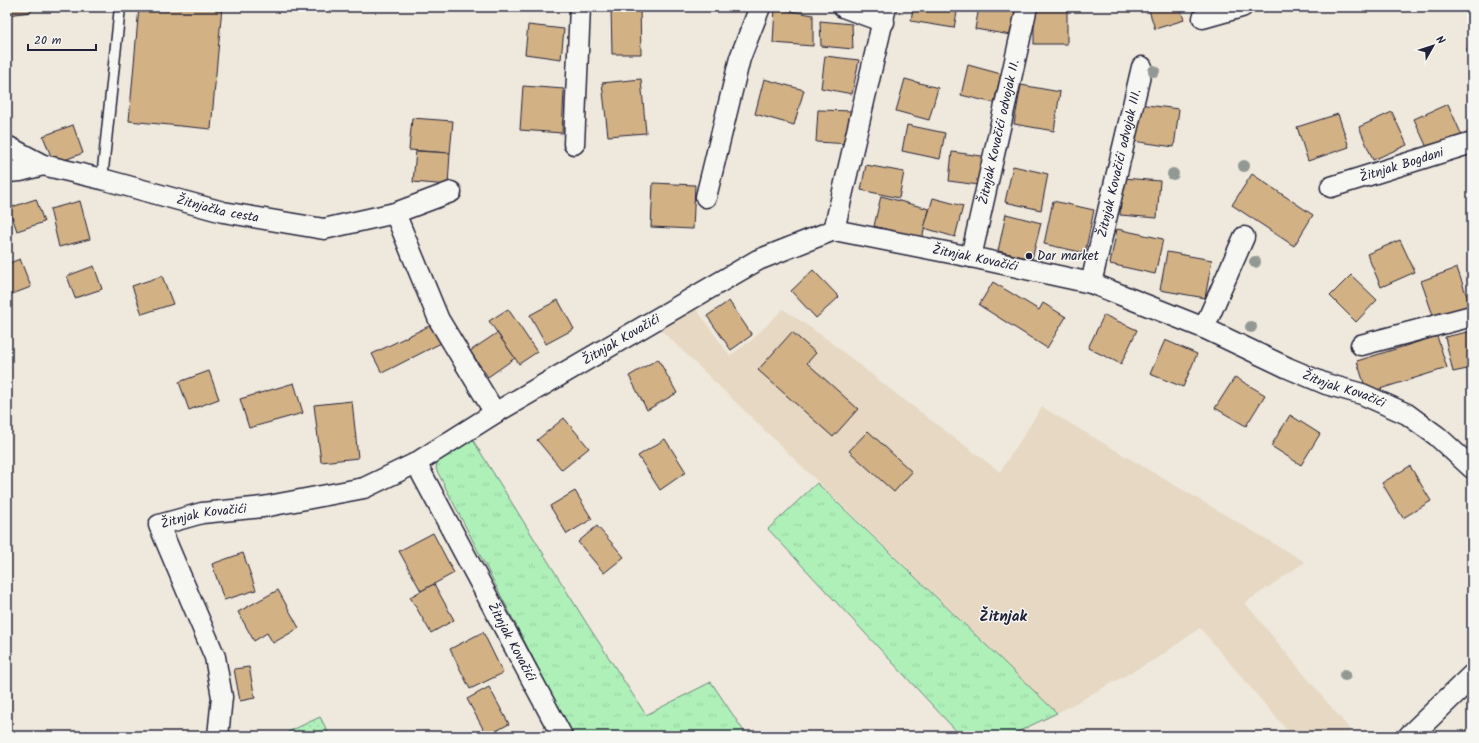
<svg xmlns="http://www.w3.org/2000/svg" width="1479" height="743" font-family="Kalam,sans-serif">
  <style>
    .built { fill: #e6d8c2 }
    .grass { fill: url(#grass-tufts); stroke: #68897a }
    .garden { fill: url(#garden-dots); stroke: #68897a }
    .building { fill: #d2b185; stroke: #22223b }
    .lines { fill: none; stroke-linecap: round; stroke-linejoin: round }
    .service-casing { stroke: #22223b; stroke-width: 13 }
    .minor-casing { stroke: #22223b; stroke-width: 23 }
    .tertiary-casing { stroke: #22223b; stroke-width: 25 }
    .service { stroke: #f6f6f2; stroke-width: 10 }
    .minor { stroke: #f6f6f2; stroke-width: 20 }
    .tertiary { stroke: #f6f6f2; stroke-width: 22 }
    .tree { fill: #929894 }
    .poi-dot { fill: #22223b; stroke: #f6f6f2; stroke-width: 1.5 }
    .labels { text-anchor: middle; dominant-baseline: central; stroke-width: 3; stroke-linejoin: round; paint-order: stroke }
    .street-label { font-size: 13px; fill: #22223b; stroke: #f6f6f2 }
    .poi-label { font-size: 13px; fill: #22223b; stroke: #f6f6f2; text-anchor: start }
    .quarter-label { font-size: 15px; font-weight: bold; fill: #22223b; stroke: #f6f6f2 }
  </style>
  <defs>
    <pattern id="grass-tufts" width="24" height="20" patternUnits="userSpaceOnUse"><rect width="24" height="20" fill="#aff0b9"/><path d="M3 7l-1-3M5 7V3M7 7l1-3M15 17l-1-3M17 17v-4M19 17l1-3" fill="none" stroke="#96cea0"/></pattern>
    <pattern id="garden-dots" width="8" height="8" patternUnits="userSpaceOnUse"><rect width="8" height="8" fill="#aff0b9"/><path d="M2 2h.1M6 6h.1" fill="none" stroke="#96cea0" stroke-width="1.8" stroke-linecap="round"/></pattern>
  </defs>
  <rect width="100%" height="100%" fill="#efe8dc"/>
  <filter id="ink" filterUnits="userSpaceOnUse"><feTurbulence type="fractalNoise" baseFrequency=".025" numOctaves="2"/><feDisplacementMap in="SourceGraphic" scale="8" xChannelSelector="R" yChannelSelector="G"/><feConvolveMatrix kernelMatrix="1 2 1 2 8 2 1 2 1" color-interpolation-filters="sRGB"/></filter>
  <g filter="url(#ink)">
    <path class="built" d="M694,306l36,50 23,-17 30,-30 41,28 71,56 105,79 42,-65 263,155 -60,41 110,133h-63l-92,-108 -41,29 -102,56 -400,-387z"/>
    <g class="grass">
      <path d="M471,437l116,187 59,91 65,-33 36,54h-174l-137,-267 1,-8z"/>
      <path d="M817,483l240,230 -48,23h-48l-193,-207z"/>
    </g>
    <path class="garden" d="M320,717l10,19h-40l-2,-4z"/>
    <g class="building">
      <path d="M7,7h23l1,5 -24,3z"/>
      <path d="M139,7h83l-11,122 -82,-8z"/>
      <path d="M538,7h30v2z"/>
      <path d="M611,7h29l1,47h-29z"/>
      <path d="M913,7h45l-4,21 -43,-7z"/>
      <path d="M979,7h37l-5,28 -36,-6z"/>
      <rect x="1034" y="7" width="33" height="37"/>
      <path d="M1148,7h32l4,13 -29,9z"/>
      <path d="M775,8l38,7v31l-40,-3z"/>
      <path d="M820,21l32,3 1,25 -32,-3z"/>
      <path d="M528,25l36,4 -3,30 -36,-5z"/>
      <path d="M1472,47v25l-5,-24z"/>
      <path d="M825,56l34,4 -7,34 -31,-6z"/>
      <path d="M968,65l33,9 -7,29 -33,-8z"/>
      <path d="M641,79l5,54 -38,3 -6,-53z"/>
      <path d="M764,79l40,11 -10,35 -39,-11z"/>
      <path d="M905,79l33,9 -9,32 -33,-9z"/>
      <path d="M1021,85l39,7 -6,39 -40,-7z"/>
      <path d="M523,86l41,3 -2,44 -42,-3z"/>
      <path d="M1138,104l41,5 -5,38 -41,-6z"/>
      <path d="M1448,104l15,34 -34,14 -15,-33z"/>
      <path d="M818,110l35,1 -2,33 -35,-2z"/>
      <path d="M1392,112l15,33 -34,15 -14,-33z"/>
      <path d="M1338,114l11,33 -41,14 -11,-34z"/>
      <path d="M412,118l41,3 -3,32 -41,-3z"/>
      <path d="M73,125l10,28 -29,11 -11,-28z"/>
      <path d="M907,125l38,8 -5,26 -38,-8z"/>
      <path d="M416,151l34,2 -2,32 -35,-3z"/>
      <path d="M952,152l37,5 -3,29 -37,-5z"/>
      <path d="M866,165l38,7 -5,26 -38,-8z"/>
      <path d="M1013,166l35,8 -7,36 -36,-8z"/>
      <path d="M1252,174l61,41 -19,31 -62,-41z"/>
      <path d="M1123,178l37,3 -3,37 -37,-3z"/>
      <path d="M653,183l42,2 -2,44 -42,-2z"/>
      <path d="M881,196l48,13 -7,30 -48,-13z"/>
      <path d="M933,198l30,8 -8,31 -31,-9z"/>
      <path d="M36,199l8,23 -27,9 -8,-23z"/>
      <path d="M80,201l10,38 -31,8 -9,-38z"/>
      <path d="M1053,201l41,9 -9,43 -41,-9z"/>
      <path d="M1006,214l35,9 -9,36 -34,-8z"/>
      <path d="M1117,229l46,10 -8,35 -45,-10z"/>
      <path d="M1400,240l15,32 -34,15 -14,-33z"/>
      <path d="M1167,252l45,8 -7,38 -45,-8z"/>
      <path d="M20,259l11,28 -24,9v-32z"/>
      <path d="M94,266l8,23 -27,9 -8,-22z"/>
      <path d="M1457,268l14,40 -36,13 -14,-40z"/>
      <path d="M813,270l26,27 -23,21 -25,-27z"/>
      <path d="M1351,275l26,25 -21,22 -26,-26z"/>
      <path d="M162,276l11,28 -31,10 -10,-28z"/>
      <path d="M993,282l46,28 4,-7 23,14 -19,31 -68,-43z"/>
      <path d="M558,300l16,29 -28,15 -16,-29z"/>
      <path d="M729,301l23,34 -21,15 -24,-34z"/>
      <path d="M508,309l29,43 -18,12 -30,-43z"/>
      <path d="M1104,315l33,15 -16,34 -33,-16z"/>
      <path d="M433,324l10,18 -61,31 -10,-19z"/>
      <path d="M1472,331v37l-19,4 -8,-35z"/>
      <path d="M792,332l24,21 -9,10 51,46 -25,28 -75,-67z"/>
      <path d="M497,333l18,25 -27,19 -18,-26z"/>
      <path d="M1437,336l10,32 -80,25 -10,-32z"/>
      <path d="M1165,340l32,14 -14,33 -33,-13z"/>
      <path d="M658,359l19,34 -30,17 -18,-34z"/>
      <path d="M209,371l10,28 -30,11 -10,-28z"/>
      <path d="M1235,377l30,18 -19,31 -31,-18z"/>
      <path d="M294,383l9,30 -54,15 -9,-29z"/>
      <path d="M352,401l6,57 -37,4 -7,-57z"/>
      <path d="M1290,415l30,19 -19,31 -30,-19z"/>
      <path d="M564,418l25,30 -27,22 -25,-30z"/>
      <path d="M868,431l44,41 -18,20 -45,-41z"/>
      <path d="M665,439l21,33 -26,18 -22,-34z"/>
      <path d="M1410,466l21,35 -28,17 -21,-35z"/>
      <path d="M575,491l17,28 -25,15 -17,-28z"/>
      <path d="M597,526l27,31 -20,16 -26,-31z"/>
      <path d="M433,533l21,40 -33,18 -22,-40z"/>
      <path d="M243,553l13,37 -32,10 -12,-36z"/>
      <path d="M434,584l20,36 -23,13 -21,-36z"/>
      <path d="M278,590l21,38 -26,15 -6,-10 -13,8 -16,-29z"/>
      <path d="M483,632l20,41 -33,16 -20,-40z"/>
      <path d="M249,667l6,31 -15,3 -6,-32z"/>
      <path d="M489,687l20,37 -22,12 -20,-37z"/>
    </g>
    <g class="lines">
      <defs>
        <path id="service" d="M102,179l18,-172"/>
        <g id="minor">
          <path d="M843,7l41,15"/>
          <path d="M1203,18l39,-11"/>
          <path d="M574,144l6,-137"/>
          <path id="s1" d="M7,146l36,19 59,14 121,33 101,17 71,-16 56,-21"/>
          <path d="M7,172l13,-1 23,-6"/>
          <path id="s2" d="M1331,187l141,-44"/>
          <path d="M706,197l34,-139 20,-51"/>
          <path d="M395,213l44,107 56,93"/>
          <path d="M834,230l52,-223"/>
          <path id="s3" d="M971,257l56,-250"/>
          <path id="s4" d="M1091,283l51,-216"/>
          <path d="M1204,328l40,-91"/>
          <path d="M1361,345l111,-29"/>
          <path id="s5" d="M416,463l146,273"/>
          <path id="s6" d="M218,736l4,-39 -7,-40 -56,-132 43,-12 61,-6 101,-19 52,-25 79,-50 263,-153 76,-30 137,27 120,26 113,45 84,40 38,16 36,10 45,20 30,22 35,32"/>
        </g>
        <path id="tertiary" d="M1410,736l62,-60"/>
      </defs>
      <use href="#service" class="service-casing"/>
      <use href="#minor" class="minor-casing"/>
      <use href="#tertiary" class="tertiary-casing"/>
      <use href="#service" class="service"/>
      <use href="#minor" class="minor"/>
      <use href="#tertiary" class="tertiary"/>
    </g>
    <g class="tree">
      <circle cx="1154" cy="71" r="6"/>
      <circle cx="1244" cy="166" r="6"/>
      <circle cx="1173" cy="174" r="6"/>
      <circle cx="1255" cy="262" r="6"/>
      <circle cx="1251" cy="327" r="6"/>
      <circle cx="1345" cy="675" r="6"/>
    </g>
  </g>
  <circle class="poi-dot" cx="1029" cy="256" r="4"/>
  <g class="labels">
    <g class="street-label">
      <text stroke="none"><textPath href="#s3" startOffset="128">Žitnjak Kovačići odvojak II.</textPath></text>
      <text stroke="none"><textPath href="#s4" startOffset="123">Žitnjak Kovačići odvojak III.</textPath></text>
      <text stroke="none"><textPath href="#s2" startOffset="74">Žitnjak Bogdani</textPath></text>
      <text stroke="none"><textPath href="#s1" startOffset="221">Žitnjačka cesta</textPath></text>
      <text stroke="none"><textPath href="#s6" startOffset="1113">Žitnjak Kovačići</textPath></text>
      <text stroke="none"><textPath href="#s6" startOffset="729">Žitnjak Kovačići</textPath></text>
      <text stroke="none"><textPath href="#s6" startOffset="1506">Žitnjak Kovačići</textPath></text>
      <text stroke="none"><textPath href="#s6" startOffset="269">Žitnjak Kovačići</textPath></text>
      <text stroke="none"><textPath href="#s5" startOffset="203">Žitnjak Kovačići</textPath></text>
    </g>
    <g class="poi-label">
      <text x="1037" y="256">Dar market</text>
    </g>
    <g class="quarter-label">
      <text x="1003" y="617">Žitnjak</text>
    </g>
  </g>
  <rect width="1479" height="743" fill="none" stroke="#f6f6f2" stroke-width="24"/>
  <rect x="12" y="12" width="1455" height="719" fill="none" stroke="#22223b" stroke-width="1.5" filter="url(#ink)"/>
  <g transform="translate(1433 46) rotate(51)" stroke="#f6f6f2" stroke-width="3" paint-order="stroke">
  <path d="M0-3L7 15L0 10L-7 15Z" fill="#22223b"/>
  <text y="-6" font-size="11" font-weight="bold" text-anchor="middle" fill="#22223b">N</text>
  </g>
  <path d="M28 44v6h68v-6" fill="none" stroke="#22223b" stroke-width="2"/>
  <text x="34" y="44" font-size="12" fill="#22223b" stroke="#f6f6f2" stroke-width="3" paint-order="stroke">20 m</text>
</svg>
